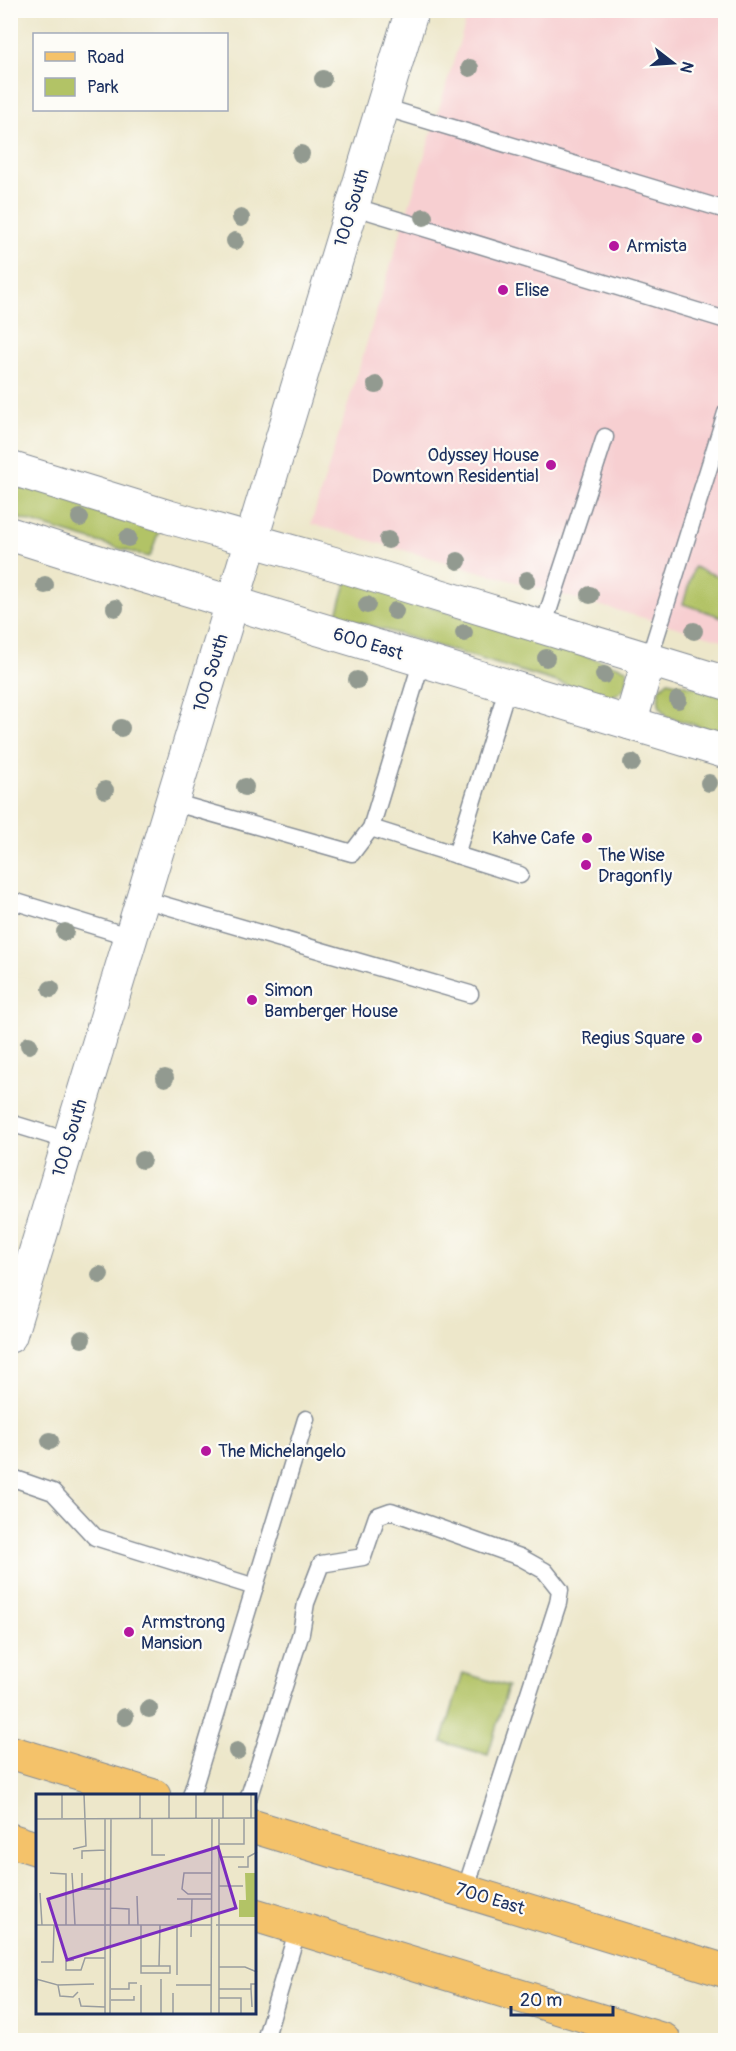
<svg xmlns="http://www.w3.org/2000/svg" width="736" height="2051" font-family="Pangolin,sans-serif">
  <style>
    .built { fill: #f7cfd1 }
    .green { fill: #b2c366; stroke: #667962; stroke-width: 1.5 }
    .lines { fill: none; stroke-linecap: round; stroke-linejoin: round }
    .service-casing { stroke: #848b94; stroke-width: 19 }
    .minor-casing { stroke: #848b94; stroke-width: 35 }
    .tertiary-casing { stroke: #848b94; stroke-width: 35 }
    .primary-casing { stroke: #848b94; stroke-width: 35 }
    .service { stroke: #fff; stroke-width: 16 }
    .minor { stroke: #fff; stroke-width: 33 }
    .tertiary { stroke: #fff; stroke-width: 33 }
    .primary { stroke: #f4c26a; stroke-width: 33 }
    .tree { fill: #929a90 }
    .poi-dot { fill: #b5179e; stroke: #fdfcf7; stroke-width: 2 }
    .labels { text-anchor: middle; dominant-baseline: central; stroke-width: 4.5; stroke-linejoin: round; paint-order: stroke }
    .street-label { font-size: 18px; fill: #1b2f5e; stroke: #fdfcf7 }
    .poi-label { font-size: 18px; fill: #1b2f5e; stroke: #fdfcf7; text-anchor: start }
    .inset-road { fill: none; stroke: #999d9f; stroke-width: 1.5 }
    .view { fill: #7b2cbf; fill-opacity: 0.15; stroke: #7b2cbf; stroke-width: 3 }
    .inset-edge { fill: none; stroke: #1b2f5e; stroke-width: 3 }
  </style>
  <rect width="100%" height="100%" fill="#fdfcf7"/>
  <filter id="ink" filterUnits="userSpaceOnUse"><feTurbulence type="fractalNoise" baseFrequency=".0167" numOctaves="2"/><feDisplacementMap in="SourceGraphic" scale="12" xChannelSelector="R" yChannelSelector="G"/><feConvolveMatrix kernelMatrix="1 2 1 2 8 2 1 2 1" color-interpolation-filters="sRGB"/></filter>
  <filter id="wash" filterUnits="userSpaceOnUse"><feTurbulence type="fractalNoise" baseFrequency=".008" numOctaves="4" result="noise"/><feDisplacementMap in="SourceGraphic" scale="24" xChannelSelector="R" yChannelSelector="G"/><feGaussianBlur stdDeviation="1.35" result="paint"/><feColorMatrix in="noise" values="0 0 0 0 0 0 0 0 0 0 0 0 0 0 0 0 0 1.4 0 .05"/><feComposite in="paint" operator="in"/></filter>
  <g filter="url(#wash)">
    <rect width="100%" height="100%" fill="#ede7ca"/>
    <path class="built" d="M469,11h256v630l-414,-117z"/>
    <g class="green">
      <path d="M10,476l151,49 -11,31 -2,1 -137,-41z"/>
      <path d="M694,567l31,12v39l-42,-14z"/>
      <path d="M347,580l280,89c3,17 -7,29 -24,27l-258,-78 -8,-4z"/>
      <path d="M668,681l57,13v40l-57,-17c-10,-9 -11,-16 -8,-29z"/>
      <path d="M463,1673l45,13 -20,69 -46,-13z"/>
    </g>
  </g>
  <g filter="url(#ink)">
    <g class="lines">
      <defs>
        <g id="service">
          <path d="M383,107l343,103"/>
          <path d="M352,206l374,114"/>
          <path d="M543,627l62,-190"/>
          <path d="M649,659l77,-246"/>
          <path d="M172,802l180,51 19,-25 51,-168"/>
          <path d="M371,828l149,47"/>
          <path d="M456,855l52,-169"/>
          <path d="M143,899l327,95"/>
          <path d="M10,900l121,37"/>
          <path d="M10,1123l59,18"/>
          <path d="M10,1477l43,15 42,45 160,50"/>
          <path d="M191,1796l115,-377"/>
          <path d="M249,1796l52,-163 5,-30 15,-39 42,-7 14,-41 14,-5 129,46 25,14 15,19 -2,13 -93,288"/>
          <path d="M265,2040l33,-112"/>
        </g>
        <g id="minor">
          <path d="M10,468l159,49 170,48 387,118"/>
          <path d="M10,534l127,40 589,178"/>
          <path d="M630,723l19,-64"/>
        </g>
        <path id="tertiary" d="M10,1336l402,-1326"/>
        <g id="primary">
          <path d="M10,1752l144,44"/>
          <path d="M255,1827l471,144"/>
          <path d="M10,1840l28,9"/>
          <path d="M255,1915l409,125"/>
        </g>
      </defs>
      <use href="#service" class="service-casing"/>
      <use href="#minor" class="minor-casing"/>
      <use href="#tertiary" class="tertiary-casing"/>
      <use href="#primary" class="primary-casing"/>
      <use href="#service" class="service"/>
      <use href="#minor" class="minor"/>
      <use href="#tertiary" class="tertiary"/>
      <use href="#primary" class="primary"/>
    </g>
    <g class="tree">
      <circle cx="470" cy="68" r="9"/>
      <circle cx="323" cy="79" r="9"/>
      <circle cx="301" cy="154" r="9"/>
      <circle cx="424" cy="217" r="9"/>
      <circle cx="241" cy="218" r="9"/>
      <circle cx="235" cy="241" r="9"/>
      <circle cx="376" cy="385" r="9"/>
      <circle cx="80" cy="518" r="9"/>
      <circle cx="128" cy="538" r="9"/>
      <circle cx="388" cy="540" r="9"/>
      <circle cx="458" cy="561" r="9"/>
      <circle cx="527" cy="580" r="9"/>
      <circle cx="45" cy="585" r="9"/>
      <circle cx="590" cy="595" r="9"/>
      <circle cx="367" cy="605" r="9"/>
      <circle cx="115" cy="608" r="9"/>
      <circle cx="395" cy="611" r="9"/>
      <circle cx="694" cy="631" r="9"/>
      <circle cx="464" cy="633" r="9"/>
      <circle cx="546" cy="658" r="9"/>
      <circle cx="604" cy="675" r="9"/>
      <circle cx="357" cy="680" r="9"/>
      <circle cx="678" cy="700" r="9"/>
      <circle cx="121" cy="728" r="9"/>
      <circle cx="632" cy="763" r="9"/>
      <circle cx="709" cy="783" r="9"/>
      <circle cx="245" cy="787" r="9"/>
      <circle cx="105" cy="790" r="9"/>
      <circle cx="65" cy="932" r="9"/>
      <circle cx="51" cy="989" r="9"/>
      <circle cx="29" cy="1045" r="9"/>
      <circle cx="165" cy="1078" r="9"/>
      <circle cx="142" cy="1160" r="9"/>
      <circle cx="100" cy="1275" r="9"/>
      <circle cx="82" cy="1339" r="9"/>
      <circle cx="50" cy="1441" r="9"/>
      <circle cx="149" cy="1709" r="9"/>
      <circle cx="125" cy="1717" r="9"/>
      <circle cx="237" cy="1751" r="9"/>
    </g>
  </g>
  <g class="poi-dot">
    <circle cx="614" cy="246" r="6"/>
    <circle cx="503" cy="290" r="6"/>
    <circle cx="551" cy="465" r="6"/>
    <circle cx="587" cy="838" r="6"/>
    <circle cx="586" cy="865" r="6"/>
    <circle cx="252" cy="1000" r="6"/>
    <circle cx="697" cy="1038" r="6"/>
    <circle cx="206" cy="1451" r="6"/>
    <circle cx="129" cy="1632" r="6"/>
  </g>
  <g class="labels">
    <g class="street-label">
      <text transform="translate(352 208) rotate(-73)">100 South</text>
      <text transform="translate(368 644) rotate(17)">600 East</text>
      <text transform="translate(211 673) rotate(-73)">100 South</text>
      <text transform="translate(70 1138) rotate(-73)">100 South</text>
      <text transform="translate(490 1899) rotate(17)">700 East</text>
    </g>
    <g class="poi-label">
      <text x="626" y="246">Armista</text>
      <text x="515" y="290">Elise</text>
      <text x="539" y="455" text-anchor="end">Odyssey House<tspan x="539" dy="21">Downtown Residential</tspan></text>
      <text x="575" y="838" text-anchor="end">Kahve Cafe</text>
      <text x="598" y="855">The Wise<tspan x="598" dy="21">Dragonfly</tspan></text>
      <text x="264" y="990">Simon<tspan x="264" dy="21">Bamberger House</tspan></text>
      <text x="685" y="1038" text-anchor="end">Regius Square</text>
      <text x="218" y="1451">The Michelangelo</text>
      <text x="141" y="1622">Armstrong<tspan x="141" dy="21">Mansion</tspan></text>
    </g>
  </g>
  <g transform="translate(36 1794)">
    <rect width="220" height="220" fill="#ede7ca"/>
    <path d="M209,79h11v44h-17v-17h7z" fill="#b2c366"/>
    <path class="inset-road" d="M104,0v24M160,0v24M26,24v-24M116,24v37h13M133,24v-24M187,24v-24M215,24v-24M0,25l221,-1M69,25v195M183,50h25v-26M37,55l13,-3 -2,-52M183,63h25M46,65v-8l23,-1M202,73h10v-10l9,-5M14,79l16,1v51M36,79l3,52M46,79v16h29M183,92h24M4,99l2,32M176,100h-24l-6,-5 2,-16h28M101,102l1,29M141,105h35M75,114l18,1v16M0,131h176M105,131v41h18l1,-41M141,131v50M180,131h41M155,143l1,-38M38,166l-8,1v9h15l4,-12h20M5,168h12l1,-37M105,172v7h29v-7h-11M183,173h26l12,5M0,185l22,6 2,11 13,1 5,-5M22,191l36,-1M140,191h35M75,195h18v-6h8M183,195h32v-5h6M215,195l1,18M137,199v21M0,203l1,-18M43,204l2,8 24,1M183,204h22v16M75,206h23v-4M74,220l1,-195M105,220v-29M125,220v-35M175,220l1,-196M183,220v-196"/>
    <path class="view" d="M182,53l18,61 -169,52 -19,-61z"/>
    <rect width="220" height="220" class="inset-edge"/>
  </g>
  <rect width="736" height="2051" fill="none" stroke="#fdfcf7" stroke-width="36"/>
  <rect x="33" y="33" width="195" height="78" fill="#fdfcf7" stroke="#a3aaba" stroke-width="1.5"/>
  <rect x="45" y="52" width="30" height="9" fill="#f4c26a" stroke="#a3aaba" stroke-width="1.5"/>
  <text x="87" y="63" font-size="18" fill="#1b2f5e">Road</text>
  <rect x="45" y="78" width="30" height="18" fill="#b2c366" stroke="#a3aaba" stroke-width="1.5"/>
  <text x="87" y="93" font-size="18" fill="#1b2f5e">Park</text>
  <g transform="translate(673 63) rotate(107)" stroke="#fdfcf7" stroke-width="4.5" paint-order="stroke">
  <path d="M0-4.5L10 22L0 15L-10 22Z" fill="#1b2f5e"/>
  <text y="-9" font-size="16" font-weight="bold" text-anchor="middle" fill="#1b2f5e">N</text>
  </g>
  <path d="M511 2006v9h102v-9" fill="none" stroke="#1b2f5e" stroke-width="3"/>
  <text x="520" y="2006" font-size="18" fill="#1b2f5e" stroke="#fdfcf7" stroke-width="4.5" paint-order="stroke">20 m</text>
</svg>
